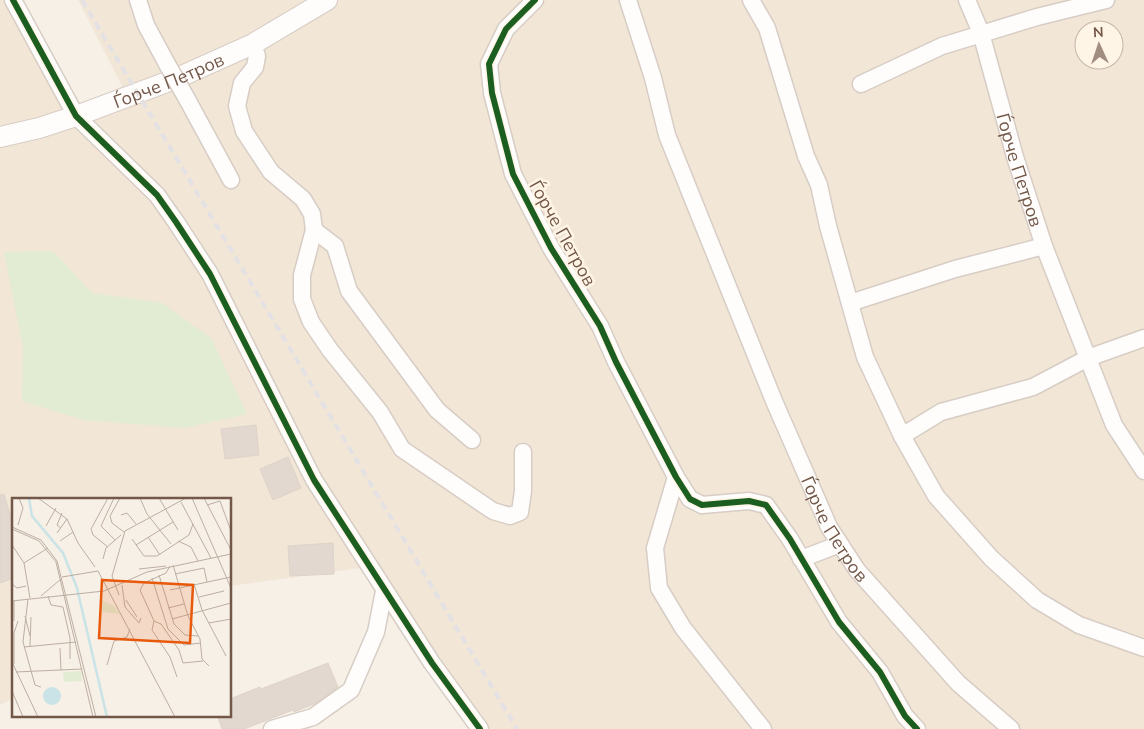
<svg xmlns="http://www.w3.org/2000/svg" width="1144" height="729" font-family="Mulish,sans-serif">
  <style>
    .residential { fill: #f2e6d7; fill-rule: evenodd }
    .green { fill: #e2ecd2 }
    .building { fill: #e2d8cf; stroke: #dfd3c9 }
    .lines { fill: none; stroke-linecap: round; stroke-linejoin: round }
    .minor-casing { stroke: #d7cdc5; stroke-width: 19 }
    .tertiary-casing { stroke: #d7cdc5; stroke-width: 22 }
    .minor { stroke: #fefdfb; stroke-width: 16 }
    .tertiary { stroke: #fefdfb; stroke-width: 20 }
    .rail { stroke: #e4e1e4; stroke-width: 4; stroke-dasharray: 8 5; stroke-linecap: butt }
    .minor-bridge-casing { stroke: #d7cdc5; stroke-width: 19; stroke-linecap: butt }
    .minor-bridge { stroke: #fefdfb; stroke-width: 16 }
    .cycleway-casing { stroke: #fff5e7; stroke-width: 9 }
    .cycleway { stroke: #1b5e20; stroke-width: 6 }
    .labels { text-anchor: middle; dominant-baseline: central; stroke-width: 5; stroke-linejoin: round; paint-order: stroke }
    .street-label { font-size: 18px; fill: #735748; stroke: #fff5e7 }
    .inset-river { fill: none; stroke: #c9e3e6; stroke-width: 2.5 }
    .inset-road { fill: none; stroke: #beaea2; stroke-width: 1 }
    .view { fill: #e8590c; fill-opacity: 0.15; stroke: #e8590c; stroke-width: 2.5 }
    .inset-edge { fill: none; stroke: #735748; stroke-width: 2.5 }
  </style>
  <rect width="100%" height="100%" fill="#f6f0e7"/>
  <path class="residential" d="M0,0h13l64,116 45,-30 -44,-86h1066v729h-664l-112,-162 -138,19v-87h-216v199l-14,7zM1084,30h30v30h-30z"/>
  <path class="green" d="M53,251l39,42 70,10 49,35 36,76 -62,14 -101,-8 -62,-19 1,-53 -19,-96z"/>
  <g class="building">
    <path d="M256,425l3,30 -34,4 -4,-30z"/>
    <path d="M288,457l13,31 -28,12 -13,-31z"/>
    <path d="M4,494l10,34v50l-14,5v-88z"/>
    <path d="M333,543l1,31 -44,2 -2,-30z"/>
    <path d="M328,663l10,24 -22,16 -22,9 -1,-2 -49,19h-22l-5,-14h13v-16l30,-12 1,2z"/>
  </g>
  <g class="lines">
    <defs>
      <g id="minor">
        <path d="M13,0l63,116 81,79 19,27 34,52 104,206 118,183 48,66"/>
        <path d="M138,0l8,25 21,39"/>
        <path d="M535,0l-29,29 -17,35 3,29 21,81 38,74 49,78 16,36 60,115 14,22 12,6 47,-4 17,4 24,34 49,83 41,50 25,44 12,13"/>
        <path id="s1" d="M628,0l25,78 14,57 107,266 55,126 28,43 101,113 53,46"/>
        <path d="M751,0l16,28 39,128 13,29 9,41 37,131 37,79 34,60 55,62 46,42 42,25 65,23"/>
        <path id="s2" d="M967,0l14,33 34,124 29,89 70,179 30,46"/>
        <path d="M253,44l4,12 -2,11 -13,16 -5,23 7,25 27,41 32,27 9,15 2,16 -12,45v24l9,23 19,28 50,62 22,37 91,62 17,5 10,-4 3,-21v-39"/>
        <path d="M861,84l81,-38 95,-29 69,-17"/>
        <path d="M187,99l44,81"/>
        <path d="M314,230l21,16 14,45 88,119 35,30"/>
        <path d="M850,303l105,-34 89,-23"/>
        <path d="M902,436l39,-24 92,-25 55,-29 56,-20"/>
        <path d="M676,477l-21,71 4,40 24,40 80,101"/>
        <path d="M801,559l39,-15"/>
        <path d="M272,729l41,-12 38,-27 25,-58 8,-41"/>
      </g>
      <g id="tertiary">
        <path id="s3" d="M0,137l39,-9 37,-12 99,-37 78,-35 74,-44"/>
      </g>
    </defs>
    <use href="#minor" class="minor-casing"/>
    <use href="#tertiary" class="tertiary-casing"/>
    <use href="#minor" class="minor"/>
    <use href="#tertiary" class="tertiary"/>
    <path class="rail" d="M82,0l435,729"/>
    <defs>
      <path id="minor-bridge" d="M167,64l20,35"/>
    </defs>
    <use href="#minor-bridge" class="minor-bridge-casing"/>
    <use href="#minor-bridge" class="minor-bridge"/>
    <defs>
      <g id="cycleway">
        <path d="M13,0l63,116 81,79 19,27 34,52 104,206 118,183 48,66"/>
        <path d="M535,0l-29,29 -17,35 3,29 21,81 38,74 49,78 16,36 60,115 14,22 12,6 47,-4 17,4 24,34 49,83 41,50 25,44 12,13"/>
      </g>
    </defs>
    <use href="#cycleway" class="cycleway-casing"/>
    <use href="#cycleway" class="cycleway"/>
  </g>
  <g class="labels">
    <g class="street-label">
      <text stroke="none"><textPath href="#s3" startOffset="178">Ѓорче Петров</textPath></text>
      <text stroke="none"><textPath href="#s2" startOffset="178">Ѓорче Петров</textPath></text>
      <text transform="translate(563 233) rotate(61)">Ѓорче Петров</text>
      <text stroke="none"><textPath href="#s1" startOffset="569">Ѓорче Петров</textPath></text>
    </g>
  </g>
  <g transform="translate(12 498)">
    <rect width="219" height="219" fill="#f6f0e7"/>
    <path d="M89,102l12,5 7,9 -18,-2zM69,173l1,10 -18,1 -1,-10z" fill="#e2ecd2"/>
    <path d="M31 198a9 9 0 1 1 18 0a9 9 0 1 1-18 0Z" fill="#c9e3e6"/>
    <path class="inset-river" d="M17,0l3,18 31,37 14,35 30,129"/>
    <path class="inset-road" d="M26,0l29,21 11,24 17,24M102,0l-13,28 14,14M108,0l-10,18 2,7 12,9M128,0l7,16 24,30M147,0l19,32M180,0l39,90M192,0l27,52M169,4l30,56M195,7l13,-4 11,30M109,17l6,-2 9,11M6,27l5,-17 -4,-10M34,28l10,-18M0,29l29,13 16,21 39,156M49,30l-4,-3 5,-12M0,31l27,12 17,21 37,155M45,35l10,-14M136,39l12,18M120,41l12,17h13l32,-21 4,-11M48,43l13,-9M166,43l13,6 7,14M0,47l12,18 6,35M124,47l37,-23M96,49l-15,-12 -2,-6 17,-31M91,61l3,-11 15,-13M12,65l24,-15M161,67l15,51 12,23 2,20 7,7M158,68l-4,7 -22,10 -4,7 14,31 -2,9 18,27 7,20M127,71l27,-3M163,76l29,-6 3,14M147,77l15,49 11,11 13,1M50,79l36,-6 77,146M140,80l16,51 16,16 17,-2M0,86l5,4 9,-2M182,86l8,26 24,46M110,87l3,22 14,16 2,-5M158,92l61,-13M107,97l-7,-19 13,-45 61,-33M29,98l20,-17M36,98l3,9 12,2 7,31v21M187,99l25,-6M16,101l-5,43 12,43 6,2M114,102l11,17M0,103l92,-10 43,-19 84,-18M156,110l16,-4M13,118l5,20M160,121l59,-16M2,123v-20M142,123l7,3 18,26 4,13 20,-2M197,125l22,-4M18,148l1,-29M12,149l52,-5M48,150l1,22M0,164l26,55M2,166v-31l4,-12M95,167l7,-24 13,-4 3,-8M4,174l66,-3M0,193l11,26"/>
    <path class="view" d="M90,82l91,5 -3,58 -91,-5z"/>
    <rect width="219" height="219" class="inset-edge"/>
  </g>
  <g transform="translate(1099 45) rotate(357)"><circle r="24" fill="#fff5e7" stroke="#c7b6a7"/>
  <path d="M0-4L9 19L0 12L-9 19Z" fill="#a18d80"/>
  <text y="-8" font-size="14" font-weight="bold" text-anchor="middle" fill="#735748">N</text>
  </g>
</svg>
